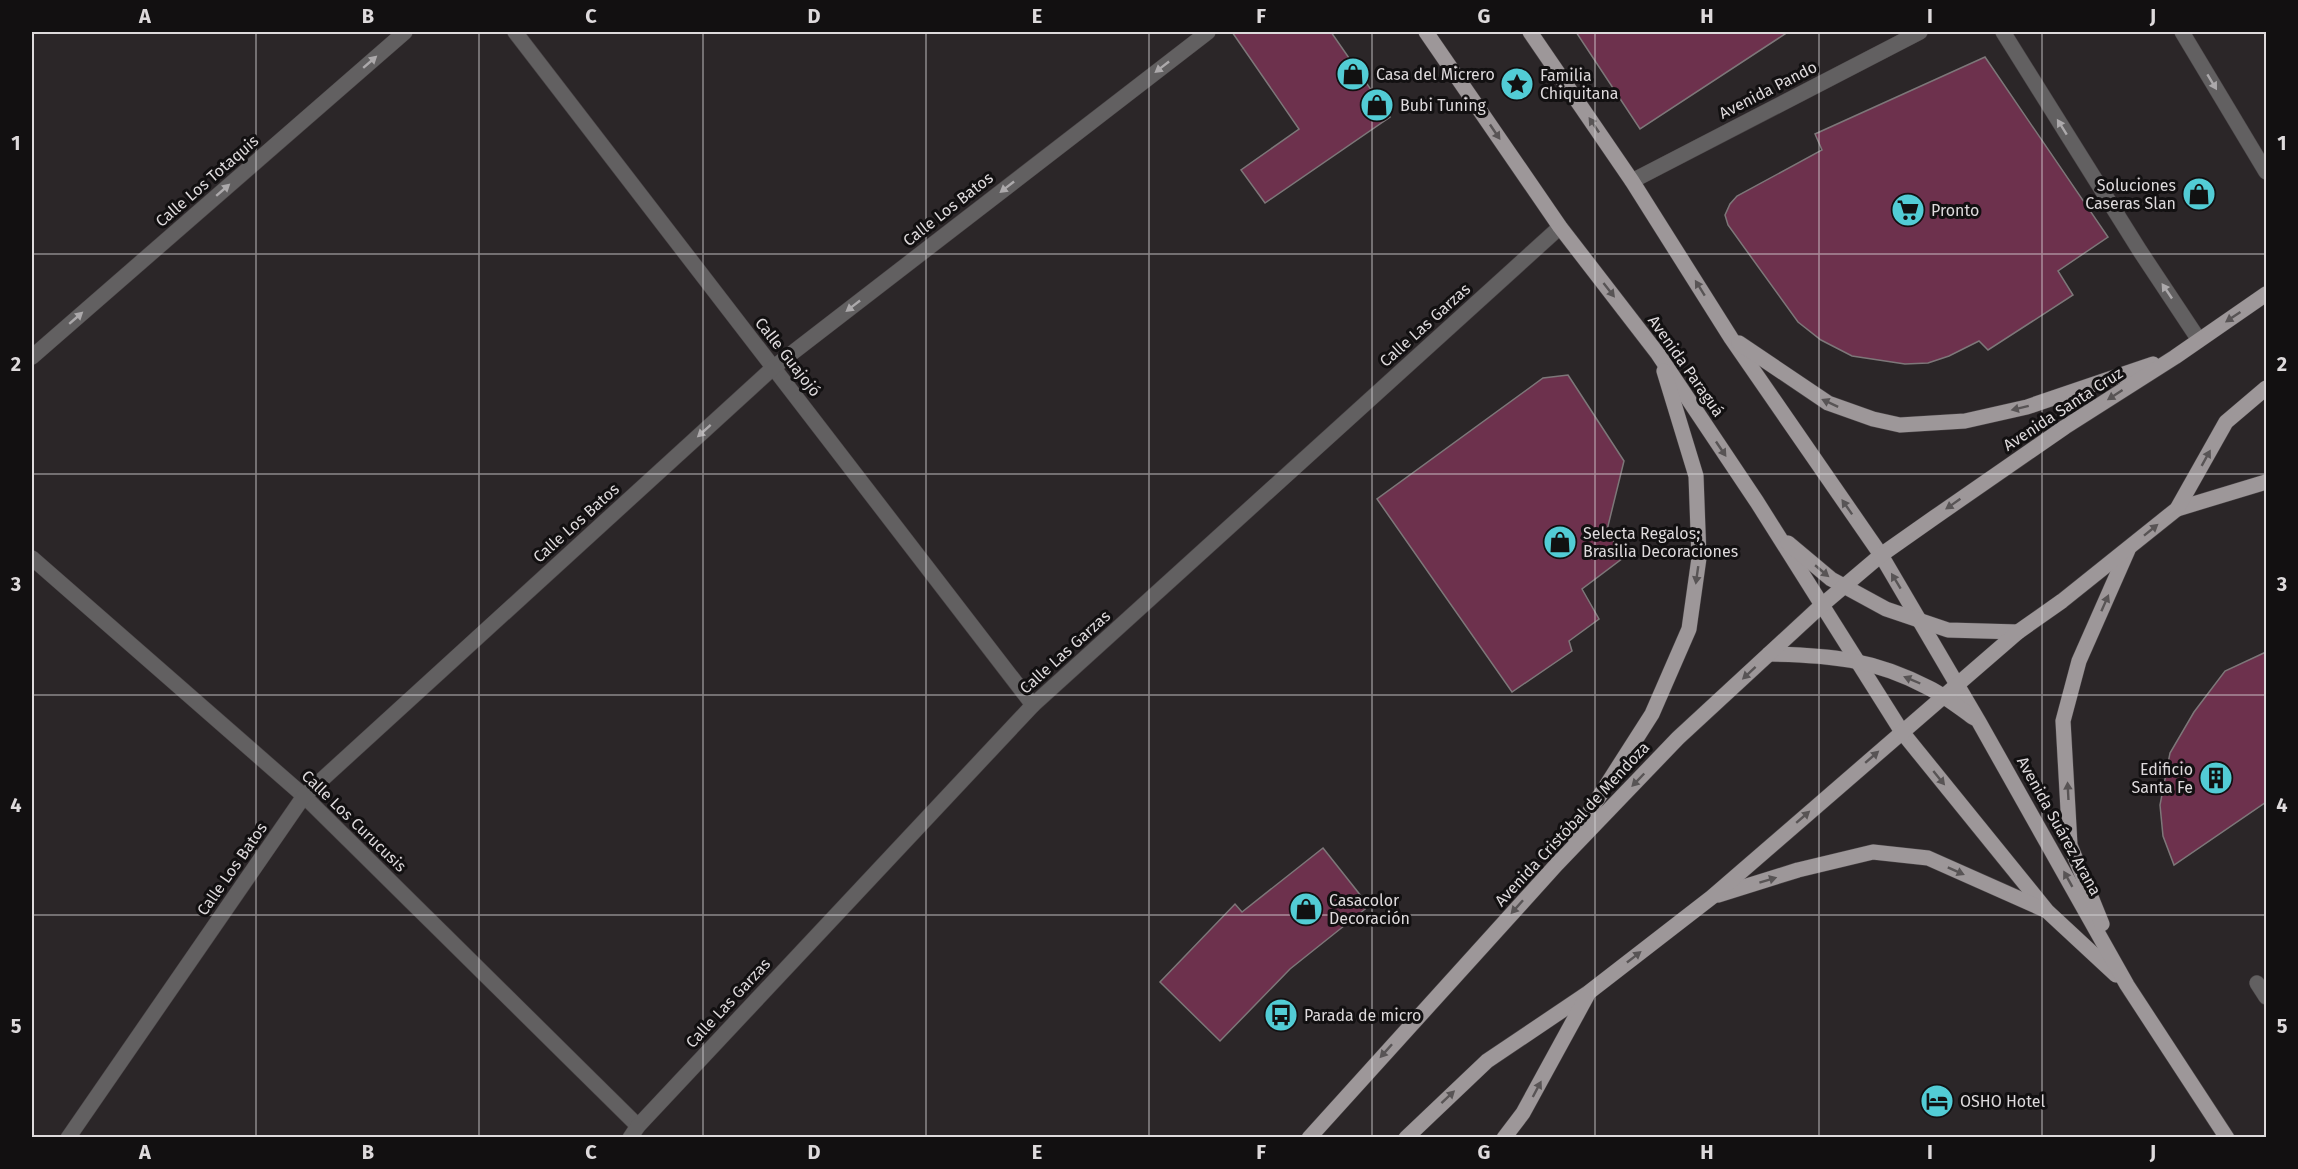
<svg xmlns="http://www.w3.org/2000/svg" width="2298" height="1169" font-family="'Fira Sans',sans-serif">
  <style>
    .building { fill: #6d314d; stroke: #7d7779; stroke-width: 1.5 }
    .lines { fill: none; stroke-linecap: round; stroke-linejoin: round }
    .minor-casing { stroke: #484345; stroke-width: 16 }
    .major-casing { stroke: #484345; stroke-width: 16 }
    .minor { stroke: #626061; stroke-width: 15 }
    .major { stroke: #9d9799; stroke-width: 15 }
    .oneway { fill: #aca9ab }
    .oneway2 { fill: #585455 }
    .grid { fill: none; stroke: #dedadc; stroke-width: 1.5; stroke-opacity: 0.55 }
    .labels { text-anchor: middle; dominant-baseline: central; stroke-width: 6; stroke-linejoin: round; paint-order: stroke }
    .poi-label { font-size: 16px; fill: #dedadc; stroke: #121011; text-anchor: start }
    .street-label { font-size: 16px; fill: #dedadc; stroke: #121011 }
    .neatline { fill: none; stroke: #dedadc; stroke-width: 2 }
    .grid-label { font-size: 20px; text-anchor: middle; font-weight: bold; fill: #dedadc }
  </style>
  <rect width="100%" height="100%" fill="#2b2628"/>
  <g class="building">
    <path d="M1232,32h99l59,85 -125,86 -24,-33 58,-41z"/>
    <path d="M1576,32h212l-148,97z"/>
    <path d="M1985,57l123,180 -50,34 15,24 -85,55 -9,-9 -30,15 -21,7 -23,1 -53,-8 -31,-16 -23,-18 -70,-97 -3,-10 5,-11 7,-8 85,-46 -7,-16z"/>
    <path d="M1568,375l56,86 -17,69 16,28 -41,31 17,30 -30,22 3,10 -60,41 -135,-193 166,-121z"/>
    <path d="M2266,652v150l-92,63 -11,-29 -3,-31 10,-52 24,-41 31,-41z"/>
    <path d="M1323,848l46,58 -79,63 -70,72 -60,-59 75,-78 7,8z"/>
  </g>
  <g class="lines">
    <defs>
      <g id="minor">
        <path d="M515,32l518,673"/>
        <path d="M2003,32l137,219 59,89"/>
        <path d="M2182,32l84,140"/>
        <path d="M1632,181l288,-149"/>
        <path d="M32,357l373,-325"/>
        <path d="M32,558l272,238 334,330"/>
        <path d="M2257,983l9,14"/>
        <path d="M68,1138l236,-342 470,-429 434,-335"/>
        <path d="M630,1138l8,-12 395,-421 527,-478"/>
      </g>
      <g id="major">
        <path d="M1426,32l134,195 98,127 99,148 145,230 145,179 69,64"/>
        <path d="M1530,32l102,149 99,157 150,217 98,167 148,263 100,153"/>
        <path d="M1739,343l89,60 45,16 27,6 65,-4 62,-14 126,-43"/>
        <path d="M2177,509l89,-27"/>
        <path d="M1788,543l43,36 55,30 62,21 70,2"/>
        <path d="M1769,654c61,1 105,5 160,34 16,8 31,20 45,30"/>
        <path d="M1574,836l78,-122 37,-85 10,-71 -3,-82 -32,-105"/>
        <path d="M1718,895l80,-25 75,-18 55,6 117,52"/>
        <path d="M2102,924l-32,-79 -7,-124 16,-60 49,-111"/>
        <path d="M1309,1138l248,-274 121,-126 144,-133 59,-50 54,-38 130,-90 110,-70 91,-63"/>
        <path d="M1406,1138l81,-77 101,-68 124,-96 306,-265 44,-31 115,-92 49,-87 40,-34"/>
        <path d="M1504,1138l19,-25 64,-117"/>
      </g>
    </defs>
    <use href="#minor" class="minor-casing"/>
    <use href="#major" class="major-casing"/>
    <use href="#minor" class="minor"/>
    <use href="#major" class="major"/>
  </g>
  <defs><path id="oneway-solid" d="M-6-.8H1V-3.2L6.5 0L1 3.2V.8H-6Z" transform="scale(1.5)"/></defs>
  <g class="oneway">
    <use href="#oneway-solid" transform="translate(370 62) rotate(-41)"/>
    <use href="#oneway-solid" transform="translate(1162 67) rotate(142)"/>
    <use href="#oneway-solid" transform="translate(2212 82) rotate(59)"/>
    <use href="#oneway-solid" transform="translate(2062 127) rotate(-122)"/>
    <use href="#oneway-solid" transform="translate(1007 187) rotate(142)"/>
    <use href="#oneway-solid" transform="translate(223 190) rotate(-41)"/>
    <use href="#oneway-solid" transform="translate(2167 291) rotate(-124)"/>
    <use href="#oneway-solid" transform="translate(853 306) rotate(142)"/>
    <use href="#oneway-solid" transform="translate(76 318) rotate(-41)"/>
    <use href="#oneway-solid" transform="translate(704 431) rotate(138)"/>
  </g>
  <g class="oneway2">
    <use href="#oneway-solid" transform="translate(1594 125) rotate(-124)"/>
    <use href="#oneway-solid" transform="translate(1495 132) rotate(56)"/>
    <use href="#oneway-solid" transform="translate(1700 288) rotate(-122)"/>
    <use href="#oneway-solid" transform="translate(1609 290) rotate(52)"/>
    <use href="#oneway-solid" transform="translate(2233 317) rotate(146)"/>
    <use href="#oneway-solid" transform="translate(2115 395) rotate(147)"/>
    <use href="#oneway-solid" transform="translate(1830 403) rotate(-155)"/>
    <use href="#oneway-solid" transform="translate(2020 408) rotate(166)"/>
    <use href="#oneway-solid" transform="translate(1721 449) rotate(56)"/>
    <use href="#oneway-solid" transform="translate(2206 458) rotate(-61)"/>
    <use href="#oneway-solid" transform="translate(1953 504) rotate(145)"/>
    <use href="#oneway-solid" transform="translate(1847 507) rotate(-125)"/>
    <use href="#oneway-solid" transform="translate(2151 530) rotate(-39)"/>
    <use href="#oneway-solid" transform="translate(1822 571) rotate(40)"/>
    <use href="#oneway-solid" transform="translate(1697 575) rotate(98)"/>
    <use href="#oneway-solid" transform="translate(1896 581) rotate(-121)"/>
    <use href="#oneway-solid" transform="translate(2105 603) rotate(-66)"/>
    <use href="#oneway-solid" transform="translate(1749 673) rotate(137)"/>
    <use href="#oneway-solid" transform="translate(1912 680) rotate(-157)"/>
    <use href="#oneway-solid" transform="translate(1872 757) rotate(-41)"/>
    <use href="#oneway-solid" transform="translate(1939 778) rotate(51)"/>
    <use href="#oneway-solid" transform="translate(1638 780) rotate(134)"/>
    <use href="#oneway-solid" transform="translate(2068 791) rotate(-93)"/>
    <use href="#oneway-solid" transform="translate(1803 817) rotate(-41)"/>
    <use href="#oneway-solid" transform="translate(1956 871) rotate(24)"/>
    <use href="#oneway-solid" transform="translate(2068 879) rotate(-119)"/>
    <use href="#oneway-solid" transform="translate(1768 880) rotate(-17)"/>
    <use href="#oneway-solid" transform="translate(1517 907) rotate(132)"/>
    <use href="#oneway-solid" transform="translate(1634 957) rotate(-38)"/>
    <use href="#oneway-solid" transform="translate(1386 1051) rotate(132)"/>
    <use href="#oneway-solid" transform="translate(1537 1089) rotate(-62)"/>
    <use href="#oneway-solid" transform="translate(1448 1097) rotate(-43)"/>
  </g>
  <path class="grid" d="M256,32v1106M479,32v1106M703,32v1106M926,32v1106M1149,32v1106M1372,32v1106M1595,32v1106M1819,32v1106M2042,32v1106M32,254h2234M32,474h2234M32,695h2234M32,915h2234"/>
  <defs>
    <symbol id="shop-disc" viewBox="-11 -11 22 22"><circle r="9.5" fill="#52ccd5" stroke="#121011"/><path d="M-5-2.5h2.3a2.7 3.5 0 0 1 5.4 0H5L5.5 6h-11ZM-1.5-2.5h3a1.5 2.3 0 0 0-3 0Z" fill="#111"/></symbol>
    <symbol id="sight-disc" viewBox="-11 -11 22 22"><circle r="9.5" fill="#52ccd5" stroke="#121011"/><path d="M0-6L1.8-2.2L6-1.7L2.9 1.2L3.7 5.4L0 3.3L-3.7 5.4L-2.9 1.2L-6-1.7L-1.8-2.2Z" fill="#111"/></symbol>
    <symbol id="supermarket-disc" viewBox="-11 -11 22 22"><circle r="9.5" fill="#52ccd5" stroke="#121011"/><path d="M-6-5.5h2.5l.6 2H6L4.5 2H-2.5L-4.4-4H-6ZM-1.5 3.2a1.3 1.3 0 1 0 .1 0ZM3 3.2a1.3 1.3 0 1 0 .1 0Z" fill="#111"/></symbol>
    <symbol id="building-disc" viewBox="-11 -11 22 22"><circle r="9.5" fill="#52ccd5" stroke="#121011"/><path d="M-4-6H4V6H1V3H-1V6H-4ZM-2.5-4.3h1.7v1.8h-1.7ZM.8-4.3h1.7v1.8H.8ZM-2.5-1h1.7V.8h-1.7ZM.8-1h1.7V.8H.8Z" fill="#111"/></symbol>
    <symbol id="bus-disc" viewBox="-11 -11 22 22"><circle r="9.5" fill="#52ccd5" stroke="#121011"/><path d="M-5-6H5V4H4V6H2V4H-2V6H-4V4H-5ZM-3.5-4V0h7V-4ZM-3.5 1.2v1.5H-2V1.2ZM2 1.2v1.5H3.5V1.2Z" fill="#111"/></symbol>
    <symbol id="hotel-disc" viewBox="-11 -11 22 22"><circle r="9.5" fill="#52ccd5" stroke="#121011"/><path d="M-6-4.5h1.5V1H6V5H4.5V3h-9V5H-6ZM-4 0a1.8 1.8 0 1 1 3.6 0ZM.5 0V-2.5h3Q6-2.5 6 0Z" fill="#111"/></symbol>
  </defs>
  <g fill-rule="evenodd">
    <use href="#shop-disc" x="1334" y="55" width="38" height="38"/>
    <use href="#sight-disc" x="1498" y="65" width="38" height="38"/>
    <use href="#shop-disc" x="1358" y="86" width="38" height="38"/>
    <use href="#shop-disc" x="2180" y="175" width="38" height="38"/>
    <use href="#supermarket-disc" x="1889" y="191" width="38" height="38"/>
    <use href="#shop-disc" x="1541" y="523" width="38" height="38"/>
    <use href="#building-disc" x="2197" y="759" width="38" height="38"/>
    <use href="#shop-disc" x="1287" y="890" width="38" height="38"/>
    <use href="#bus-disc" x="1262" y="996" width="38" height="38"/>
    <use href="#hotel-disc" x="1918" y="1082" width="38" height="38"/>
  </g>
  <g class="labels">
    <g class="poi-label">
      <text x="1376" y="74">Casa del Micrero</text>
      <text x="1540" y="75">Familia<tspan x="1540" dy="18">Chiquitana</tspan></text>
      <text x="1400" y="105">Bubi Tuning</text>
      <text x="2176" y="185" text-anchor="end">Soluciones<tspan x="2176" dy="18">Caseras Slan</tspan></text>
      <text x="1931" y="210">Pronto</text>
      <text x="1583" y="533">Selecta Regalos;<tspan x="1583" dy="18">Brasilia Decoraciones</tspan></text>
      <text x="2193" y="769" text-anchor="end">Edificio<tspan x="2193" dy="18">Santa Fe</tspan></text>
      <text x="1329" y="900">Casacolor<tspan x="1329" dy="18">Decoración</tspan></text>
      <text x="1304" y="1015">Parada de micro</text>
      <text x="1960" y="1101">OSHO Hotel</text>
    </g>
    <g class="street-label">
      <text transform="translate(1768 90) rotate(-27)">Avenida Pando</text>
      <text transform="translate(207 181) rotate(-41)">Calle Los Totaquis</text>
      <text transform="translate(948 209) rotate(-38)">Calle Los Batos</text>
      <text transform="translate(1425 325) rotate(-42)">Calle Las Garzas</text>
      <text transform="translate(788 357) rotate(52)">Calle Guajojó</text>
      <text transform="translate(1686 366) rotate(55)">Avenida Paraguá</text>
      <text transform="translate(2063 409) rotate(-33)">Avenida Santa Cruz</text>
      <text transform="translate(576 523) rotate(-42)">Calle Los Batos</text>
      <text transform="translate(1065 652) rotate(-42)">Calle Las Garzas</text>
      <text transform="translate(354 821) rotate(44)">Calle Los Curucusis</text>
      <text transform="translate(1572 824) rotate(-47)">Avenida Cristóbal de Mendoza</text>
      <text transform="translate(2059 826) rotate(61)">Avenida Suárez Arana</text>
      <text transform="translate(232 869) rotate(-55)">Calle Los Batos</text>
      <text transform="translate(728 1003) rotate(-47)">Calle Las Garzas</text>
    </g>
  </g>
  <rect width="2298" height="1169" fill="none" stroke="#121011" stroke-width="66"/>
  <rect x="33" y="33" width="2232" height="1103" class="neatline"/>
  <g class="grid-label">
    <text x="145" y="23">A</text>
    <text x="368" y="23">B</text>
    <text x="591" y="23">C</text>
    <text x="814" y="23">D</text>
    <text x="1037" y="23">E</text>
    <text x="1261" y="23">F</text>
    <text x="1484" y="23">G</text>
    <text x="1707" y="23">H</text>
    <text x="1930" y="23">I</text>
    <text x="2153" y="23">J</text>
    <text x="16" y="150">1</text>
    <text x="2282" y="150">1</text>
    <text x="16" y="371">2</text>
    <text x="2282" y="371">2</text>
    <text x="16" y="591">3</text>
    <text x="2282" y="591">3</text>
    <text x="16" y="812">4</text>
    <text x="2282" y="812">4</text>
    <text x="16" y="1033">5</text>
    <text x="2282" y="1033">5</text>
    <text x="145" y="1159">A</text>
    <text x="368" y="1159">B</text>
    <text x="591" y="1159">C</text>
    <text x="814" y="1159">D</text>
    <text x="1037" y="1159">E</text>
    <text x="1261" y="1159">F</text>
    <text x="1484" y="1159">G</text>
    <text x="1707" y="1159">H</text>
    <text x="1930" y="1159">I</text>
    <text x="2153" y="1159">J</text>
  </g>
</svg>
